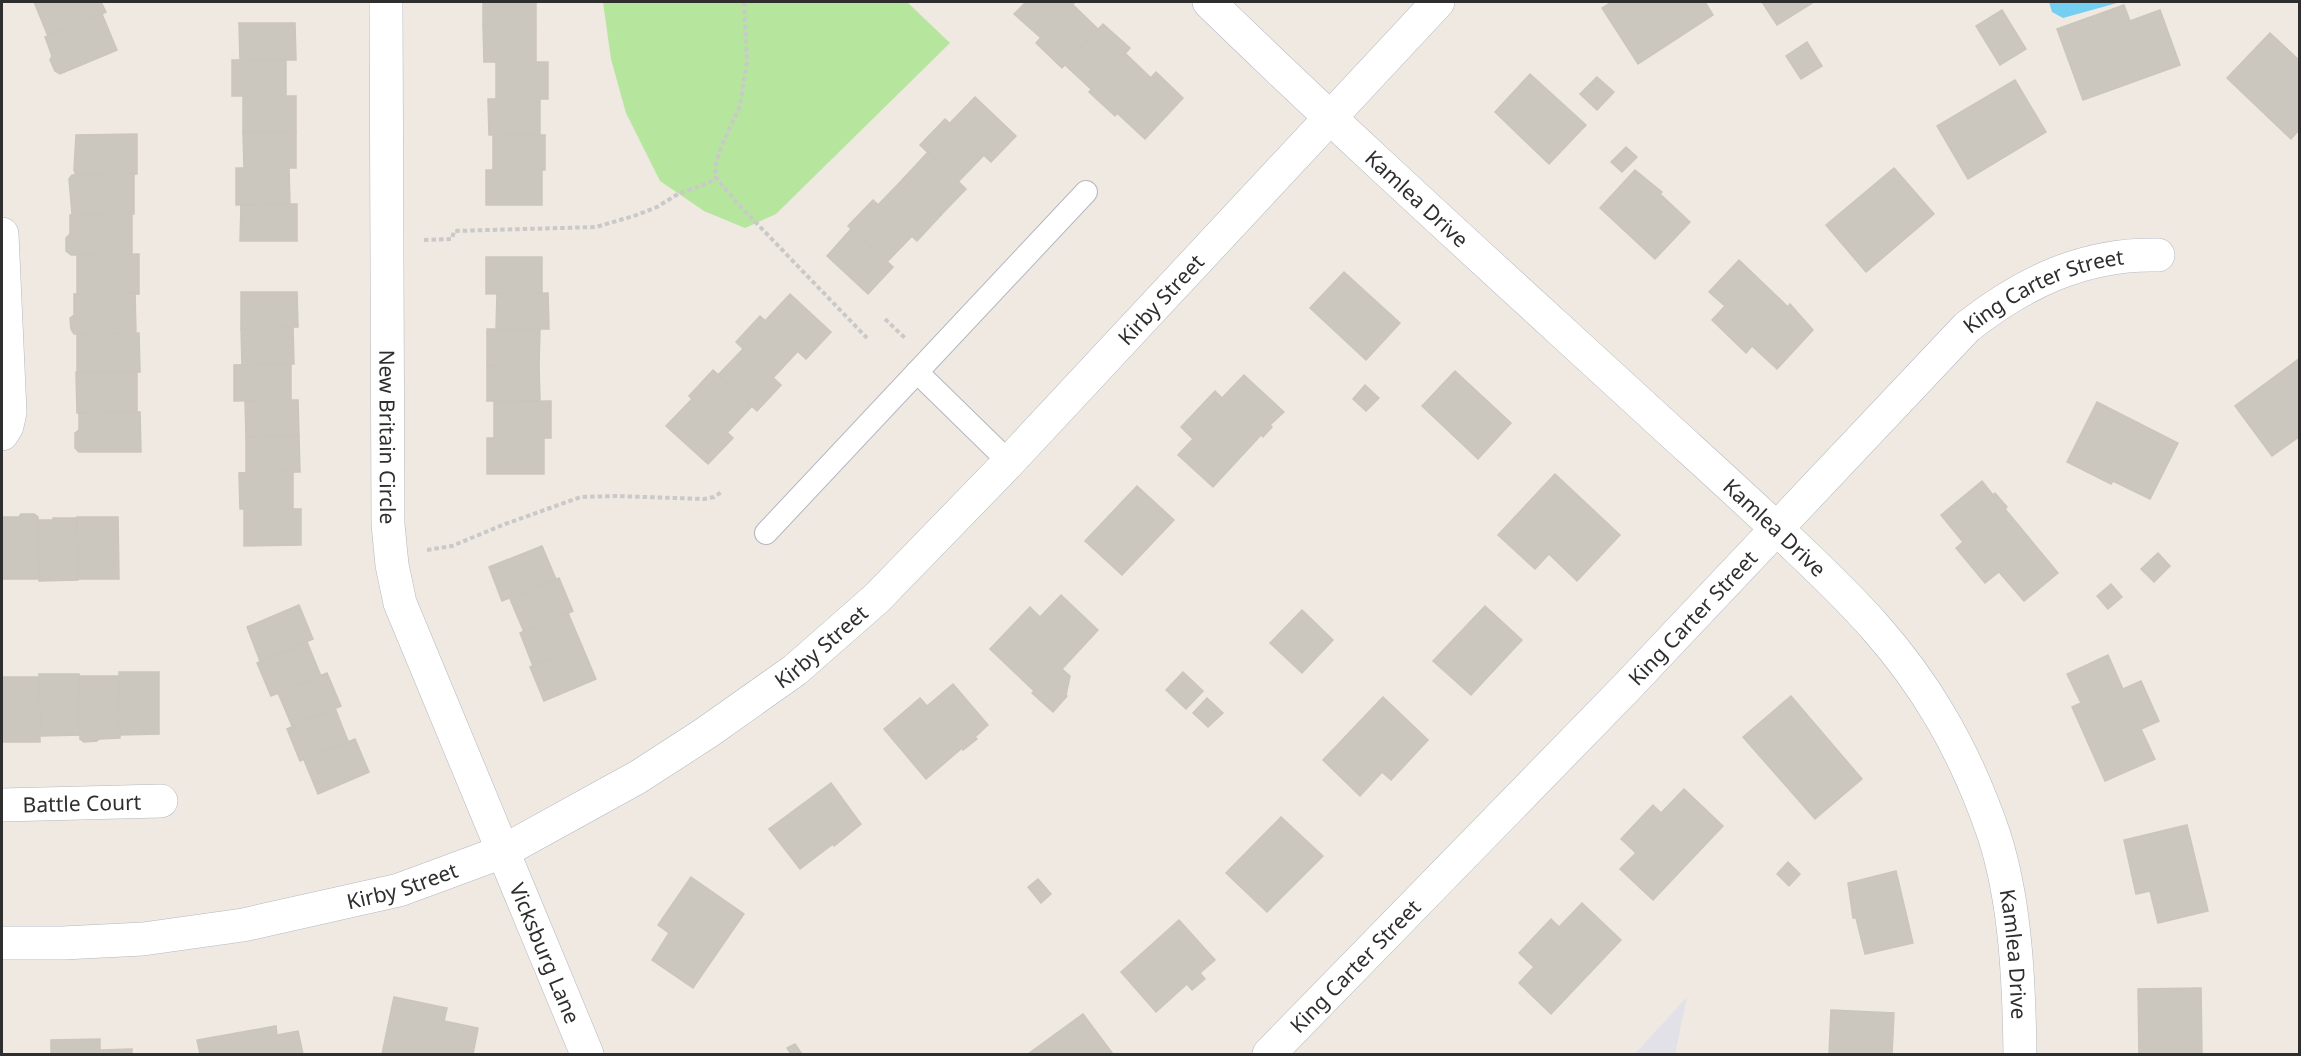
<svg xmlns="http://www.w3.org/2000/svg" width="2301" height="1056" font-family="'Noto Sans',sans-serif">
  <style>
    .industrial { fill: #e3e1e8 }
    .green { fill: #b6e59e }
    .water { fill: #75cff0 }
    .building { fill: #cbc7bf; stroke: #cbc5ba; stroke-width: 1.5 }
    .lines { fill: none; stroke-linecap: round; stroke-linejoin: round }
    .service-casing { stroke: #b4b7c1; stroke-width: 24 }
    .minor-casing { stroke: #b4b7c1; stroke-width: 34 }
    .path { stroke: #c9c9c9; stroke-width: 4; stroke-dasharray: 4.5 3; stroke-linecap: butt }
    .service { stroke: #fff; stroke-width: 22 }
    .minor { stroke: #fff; stroke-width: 33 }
    .labels { text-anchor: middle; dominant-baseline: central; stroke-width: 6; stroke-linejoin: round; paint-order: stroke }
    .street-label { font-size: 21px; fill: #2e2e2e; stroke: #fff }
  </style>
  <rect width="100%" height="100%" fill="#efe9e1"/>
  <path class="industrial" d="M1687,997l-12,57h-40z"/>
  <path class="green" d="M603,2h304l43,41 -174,171 -31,14 -41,-17 -44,-30 -34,-68 -15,-54z"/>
  <path class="water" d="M2049,2h68v1l-54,15 -11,-6z"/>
  <g class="building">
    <path d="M34,2h67l5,10 -58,24z"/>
    <rect x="483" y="2" width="53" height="24"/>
    <path d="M1026,2h49l-34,36 -27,-24z"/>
    <path d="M1612,2h93l8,13 -75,49 -36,-56z"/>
    <path d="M1762,2h52l-37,23z"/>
    <path d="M1072,4l26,25 -36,39 -26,-25z"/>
    <path d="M2124,5l6,16 30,-11 20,55 -97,35 -26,-71z"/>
    <path d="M2002,10l24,39 -26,16 -24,-39z"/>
    <path d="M102,14l15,36 -57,24 -5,-3 -5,-11 2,-4 -7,-19z"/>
    <path d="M239,23h56l1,37h-56z"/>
    <path d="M1103,24l27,24 -38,42 -27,-25z"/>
    <path d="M483,26h53v36h-52z"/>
    <path d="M2270,33l30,28v68l-9,10 -64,-61z"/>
    <path d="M1807,42l15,24 -21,13 -15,-23z"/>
    <path d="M1126,54l25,24 -36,38 -26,-24z"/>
    <rect x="232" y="60" width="54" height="36"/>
    <rect x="496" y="62" width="52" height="37"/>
    <path d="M1156,72l27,26 -38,41 -27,-25z"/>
    <path d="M1530,74l56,51 -37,39 -54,-52z"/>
    <path d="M1597,77l17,15 -17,18 -17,-16z"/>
    <path d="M2015,80l31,52 -78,47 -31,-53z"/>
    <rect x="243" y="96" width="53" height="36"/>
    <path d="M975,97l41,39 -25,26 -41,-39z"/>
    <path d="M488,99h52v36h-51z"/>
    <path d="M945,119l39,36 -26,27 -38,-37z"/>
    <path d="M243,132h53v36h-52z"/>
    <path d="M137,134v40l-61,1 -2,-5 2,-35z"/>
    <path d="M540,135h5v35h-52v-34z"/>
    <path d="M1626,147l11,10 -15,15 -11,-10z"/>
    <path d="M928,152l38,37 -25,26 -38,-36z"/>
    <path d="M236,168h53l1,36 -54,1z"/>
    <path d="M1894,168l40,46 -68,58 -40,-47z"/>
    <rect x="486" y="170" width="56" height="35"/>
    <path d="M1635,170l27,22 -2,2 30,28 -35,37 -55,-51z"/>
    <path d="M134,174v40h-62l-3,-35 3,-4z"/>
    <path d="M903,179l38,36 -24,26 -39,-36z"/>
    <path d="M873,200l39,36 -25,26 -39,-36z"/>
    <path d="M290,204h7v37h-57l1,-36z"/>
    <path d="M132,214v41h-61l-5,-4v-13l4,-4v-19z"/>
    <path d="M851,229l42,38 -25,27 -41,-38z"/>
    <path d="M139,254v40h-62v-39z"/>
    <path d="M486,257h56v36l-56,1z"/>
    <path d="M1739,260l49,47 2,-3 23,26 -36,39 -25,-23 -6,7 -34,-33 13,-14 -16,-14z"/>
    <path d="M1344,272l56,51 -34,37 -56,-52z"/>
    <path d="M241,292h56l1,35 -57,1z"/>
    <path d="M135,293l1,40 -62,1 -3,-5 -1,-11 4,-3v-21z"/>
    <path d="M548,293l1,36h-53l1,-35z"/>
    <path d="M790,294l41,38 -25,27 -41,-38z"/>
    <path d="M760,316l38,35 -25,27 -37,-36z"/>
    <path d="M293,327l1,37 -52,1 -1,-37z"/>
    <path d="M487,329h53l-1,36 -52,1z"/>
    <path d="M139,333l1,39h-63v-38z"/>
    <path d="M743,349l38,36 -24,26 -39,-36z"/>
    <path d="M2300,358v78l-28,20 -37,-50z"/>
    <path d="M291,364v36l-57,1v-36z"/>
    <path d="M539,365l1,36h-53v-35z"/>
    <path d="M713,370l39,36 -25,27 -38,-37z"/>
    <path d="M1455,371l56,52 -33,36 -56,-53z"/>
    <path d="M76,372h61v40l-60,1z"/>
    <path d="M1244,375l40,37 -14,13 2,2 -9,10 -2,-2 -48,52 -35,-32 15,-16 -12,-12 34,-36 7,7z"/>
    <path d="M1365,385l14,13 -13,13 -13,-12z"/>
    <path d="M692,399l41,39 -25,26 -42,-38z"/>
    <path d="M291,400h7l1,36 -53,1 -1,-36z"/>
    <path d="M551,401v37h-57v-36z"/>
    <path d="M2097,402l81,41 -28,56 -37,-18 -2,3 -44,-22z"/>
    <path d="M140,412l1,40h-62l-4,-4v-15l4,-3v-17z"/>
    <path d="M299,436l1,36 -54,1v-36z"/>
    <rect x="487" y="438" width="57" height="36"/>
    <path d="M293,471v38h-53l-1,-36z"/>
    <path d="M1555,474l65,61 -43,46 -28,-27 -14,15 -37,-34z"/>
    <path d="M1982,481l11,14 2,-2 12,14 -2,2 53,64 -34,28 -25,-29 -14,11 -29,-35 7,-6 -22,-27z"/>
    <path d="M1137,486l37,34 -52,55 -37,-34z"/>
    <path d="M244,509h57v36l-57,1z"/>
    <path d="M21,514h13l4,3 1,62h-37v-62h17z"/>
    <path d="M77,517h41l1,62h-41z"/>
    <path d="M53,518h24l1,62 -39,1 -1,-61h15z"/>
    <path d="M542,546l14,33 -54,22 -13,-34z"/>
    <path d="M2158,553l12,13 -16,16 -13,-13z"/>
    <path d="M559,578l14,33 -49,21 -14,-33z"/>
    <path d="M2111,584l11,13 -14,12 -11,-13z"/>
    <path d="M1061,595l37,35 -36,39 8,7 -4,19 1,1 -14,16 -21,-19 2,-2 -44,-42 40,-42 10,10z"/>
    <path d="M299,605l14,34 -53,22 -13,-34z"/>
    <path d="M1485,606l37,34 -51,55 -38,-34z"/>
    <path d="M1302,610l31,30 -31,33 -32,-30z"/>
    <path d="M568,613l14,33 -49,20 -13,-33z"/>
    <path d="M307,642l14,34 -50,20 -14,-33z"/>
    <path d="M582,646l14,33 -52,22 -14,-34z"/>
    <path d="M2108,655l15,34 18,-8 18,40 -18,8 14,30 -50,22 -33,-74 9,-4 -14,-29z"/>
    <path d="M119,672h40v62l-39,1z"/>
    <path d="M1183,672l20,19 -17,18 -20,-19z"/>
    <path d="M327,673l14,33 -49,20 -14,-33z"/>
    <path d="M39,674h40l1,61 -39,1z"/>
    <path d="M79,676h40l1,62 -21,1 -2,2 -13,1 -4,-3z"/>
    <path d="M2,677h37l1,65h-38z"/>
    <path d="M953,684l35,41 -13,12 2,2 -14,11 -1,-2 -36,31 -42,-50 36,-31 7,8z"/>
    <path d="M1791,696l71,83 -47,40 -72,-82z"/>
    <path d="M1383,697l45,43 -37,40 -9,-8 -22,24 -37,-36z"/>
    <path d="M1207,698l16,15 -15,14 -15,-14z"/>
    <path d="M335,708l13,33 -48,20 -13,-32z"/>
    <path d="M355,739l14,33 -51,22 -14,-34z"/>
    <path d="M831,783l30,41 -27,22 -1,-2 -33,25 -31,-40z"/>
    <path d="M1684,789l39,37 -70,74 -33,-31 16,-16 -15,-14 32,-34 8,8z"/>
    <path d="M1281,817l42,39 -56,56 -41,-39z"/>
    <path d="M2187,825l21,86 -50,12 -8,-32 -14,3 -12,-54z"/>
    <path d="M1788,862l12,12 -11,12 -12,-12z"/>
    <path d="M1896,871l17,72 -48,11 -9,-36h-3l-5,-35z"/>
    <path d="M691,877l53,37 -51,74 -41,-28 17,-27 -11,-8z"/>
    <path d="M1038,879l13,15 -10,9 -13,-16z"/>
    <path d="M1582,903l39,37 -70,74 -32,-31 15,-16 -15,-14 32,-34 8,8z"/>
    <path d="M1179,920l36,40 -15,13 5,6 -13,11 -5,-6 -31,28 -35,-40z"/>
    <path d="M2201,988l1,66h-63l-1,-65z"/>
    <path d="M394,997l53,11 -3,13 34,7 -5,26h-91z"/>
    <path d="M1831,1010l63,3 -2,41h-63z"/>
    <path d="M1083,1014l30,40h-85z"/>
    <path d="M276,1026l1,9 21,-4 5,23h-103l-3,-14z"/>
    <path d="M100,1039v11l32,-1v5h-81v-14z"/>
    <path d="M795,1044l7,10h-11l-4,-6z"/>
  </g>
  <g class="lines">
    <defs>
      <g id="service">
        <path d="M917,372l92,90"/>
        <path d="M766,533l320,-341"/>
      </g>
      <g id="minor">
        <path id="s1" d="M386,2l2,522 4,41 8,38 187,451"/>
        <path id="s2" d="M1209,2c145,141 296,277 445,414 48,44 96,87 143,132 55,52 104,101 143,168 22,37 40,78 54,119 22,68 25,149 26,219"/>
        <path d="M2,234l8,178 -3,14 -5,8"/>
        <path id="s3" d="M2,805l159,-4"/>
        <path id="s4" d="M2,943h61l80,-4 100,-14 156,-35 103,-38 136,-75 68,-44 89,-63 82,-72 132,-136 429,-460"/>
        <path id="s5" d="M1269,1054l357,-366 341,-361c56,-44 117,-74 191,-72"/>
      </g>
    </defs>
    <use href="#service" class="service-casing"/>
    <use href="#minor" class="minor-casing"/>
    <g class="path">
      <path d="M744,2l3,59 -7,45 -19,41 -6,21 1,10 23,27 128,133"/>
      <path d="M424,240l28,-1 2,-8 142,-4 38,-11 23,-9 21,-13 30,-11 8,-5"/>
      <path d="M885,319l21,20"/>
      <path d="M427,550l25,-4 53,-22 76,-27 34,-1 89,3 10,-2 9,-6"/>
    </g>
    <use href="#service" class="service"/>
    <use href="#minor" class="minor"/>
  </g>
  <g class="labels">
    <g class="street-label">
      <text stroke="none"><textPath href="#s2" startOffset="286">Kamlea Drive</textPath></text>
      <text stroke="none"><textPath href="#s5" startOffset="1094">King Carter Street</textPath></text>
      <text stroke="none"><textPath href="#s4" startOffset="1378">Kirby Street</textPath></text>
      <text stroke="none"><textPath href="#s1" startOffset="435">New Britain Circle</textPath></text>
      <text stroke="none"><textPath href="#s2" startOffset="772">Kamlea Drive</textPath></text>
      <text stroke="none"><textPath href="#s5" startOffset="608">King Carter Street</textPath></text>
      <text stroke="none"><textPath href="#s4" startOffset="892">Kirby Street</textPath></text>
      <text stroke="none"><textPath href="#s3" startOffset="80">Battle Court</textPath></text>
      <text stroke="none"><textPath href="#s4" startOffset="406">Kirby Street</textPath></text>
      <text stroke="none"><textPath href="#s1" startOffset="981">Vicksburg Lane</textPath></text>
      <text stroke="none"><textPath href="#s2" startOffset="1276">Kamlea Drive</textPath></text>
      <text stroke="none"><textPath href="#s5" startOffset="123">King Carter Street</textPath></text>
    </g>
  </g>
  <rect width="2301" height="1056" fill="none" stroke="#2e2e2e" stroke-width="6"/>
</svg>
